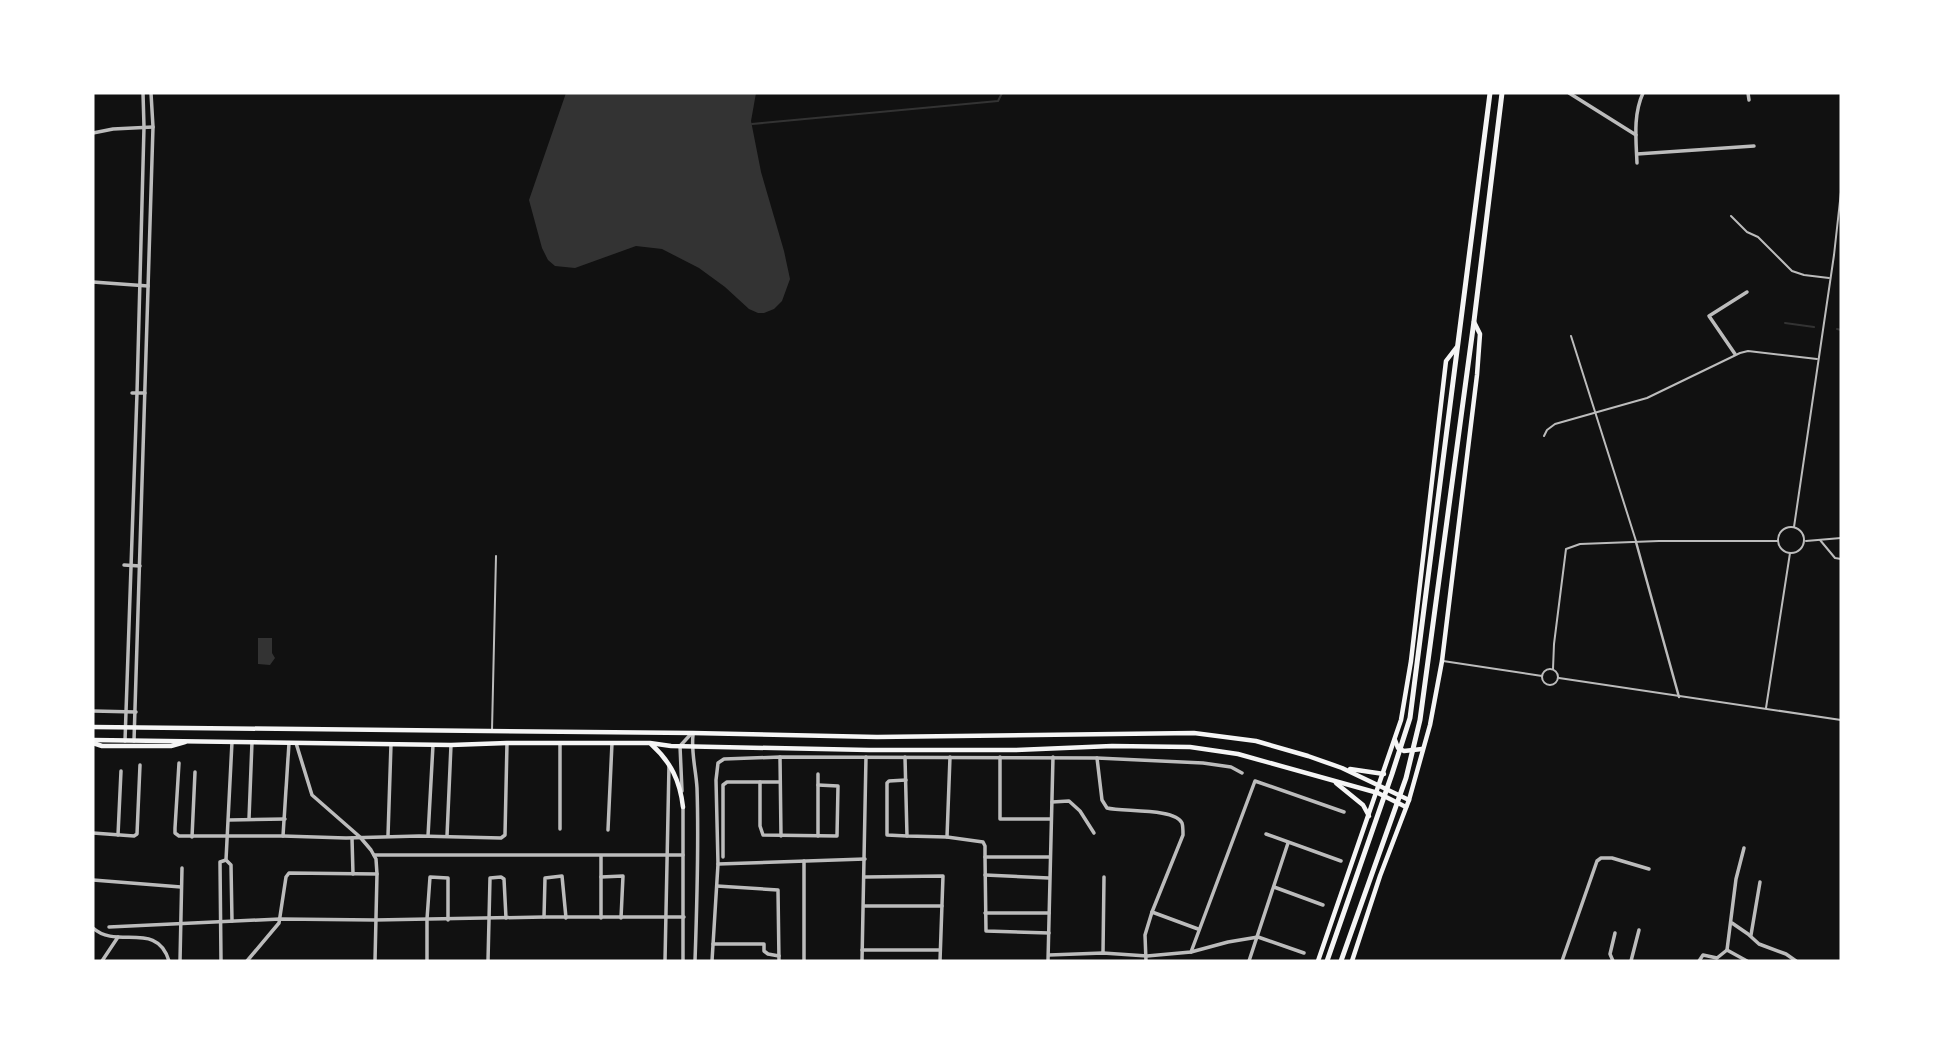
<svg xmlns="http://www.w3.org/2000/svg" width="1934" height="1054" font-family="'Varela Round',sans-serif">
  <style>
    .water { fill: #333 }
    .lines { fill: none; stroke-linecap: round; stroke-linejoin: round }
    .stream { stroke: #333; stroke-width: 2 }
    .service { stroke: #bcbcbc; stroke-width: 2 }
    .pedestrian { stroke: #bcbcbc; stroke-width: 2.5 }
    .minor { stroke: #bcbcbc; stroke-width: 3.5 }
    .tertiary { stroke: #bcbcbc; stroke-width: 3.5 }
    .secondary { stroke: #f5f5f5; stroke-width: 4.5 }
    .primary { stroke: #f5f5f5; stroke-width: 5 }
  </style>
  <rect width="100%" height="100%" fill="#111"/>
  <g class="water">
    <path d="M566,93h190l-5,28 10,51 23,79 6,28 -8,22 -8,8 -10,4h-6l-9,-4 -24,-22 -26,-19 -37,-19 -26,-3 -61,22 -20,-2 -7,-6 -6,-12 -13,-48z"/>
    <path d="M258,638h14v15l3,5 -5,7 -12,-1z"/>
  </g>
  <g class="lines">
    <g class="stream">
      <path d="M752,124l246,-23 4,-8"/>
      <path d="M1785,323l29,4"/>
      <path d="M1837,329l4,1"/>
    </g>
    <g class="service">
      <path d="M1731,216l16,16 11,5 34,34 12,4 25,3"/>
      <path d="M1571,336l65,205"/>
      <path d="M1544,436l3,-6 8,-6 92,-26 93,-45 8,-2 69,8"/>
      <circle cx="1791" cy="540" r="13"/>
      <path d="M1794,527l40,-272 7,-63"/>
      <path d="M1820,540l15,18 6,1"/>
      <path d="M1806,541l35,-3"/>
      <path d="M1443,661l99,15"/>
      <circle cx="1550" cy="677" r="8"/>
      <path d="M1553,669l1,-25 12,-95 14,-5 79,-3h119"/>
      <path d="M1559,678l282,42"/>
      <path d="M1766,708l24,-155"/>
      <path d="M492,730l4,-174"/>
    </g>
    <path class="pedestrian" d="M1636,542l43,155"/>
    <g class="minor">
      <path d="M1569,93l67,42"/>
      <path d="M1748,93l1,7"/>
      <path d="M93,133l20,-4 40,-2"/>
      <path d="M1637,154l117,-8"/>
      <path d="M1637,163c-1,-24 -4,-48 6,-70"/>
      <path d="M93,282l55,4"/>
      <path d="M1735,354l-26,-38 38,-24"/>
      <path d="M132,393h13"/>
      <path d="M124,565l16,1"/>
      <path d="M93,711l43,1"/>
      <path d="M296,743l16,52 48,42 11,13 5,9 1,15 -2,87"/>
      <path d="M780,757l1,79"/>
      <path d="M905,757l2,79 40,1 36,5 2,4v11l1,74 63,2"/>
      <path d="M1000,757v62h51"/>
      <path d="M1097,758l5,42 5,8c16,4 68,0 75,15 1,3 1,9 1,12l-31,77 46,17"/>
      <path d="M179,763l-4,65v5l4,3h104l63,2 73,-2 82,2 4,-3 2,-92"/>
      <path d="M906,780l-17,1 -2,2v52l20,1"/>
      <path d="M760,782v44l3,9 74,1 1,-50 -20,-1"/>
      <path d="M1052,802l17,-1 11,10 14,22"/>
      <path d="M249,819l3,-77"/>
      <path d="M229,820l56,-1"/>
      <path d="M560,829v-86"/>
      <path d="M608,830l4,-87"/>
      <path d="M93,833l41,3 3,-2 3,-69"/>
      <path d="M1266,834l75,27"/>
      <path d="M118,835l3,-64"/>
      <path d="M283,836l6,-93"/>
      <path d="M388,836l3,-92"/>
      <path d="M428,836l5,-91"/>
      <path d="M447,836l4,-91"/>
      <path d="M818,836v-62"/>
      <path d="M192,837l3,-65"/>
      <path d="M947,837l3,-80"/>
      <path d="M352,838l1,36"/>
      <path d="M374,855h309"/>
      <path d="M723,857v-72l4,-3h53"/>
      <path d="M985,857h65"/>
      <path d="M718,864l147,-5"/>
      <path d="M985,875l64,3"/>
      <path d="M601,877l22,-1 -2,42"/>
      <path d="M865,877l78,-1 -3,85"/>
      <path d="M93,880l88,7"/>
      <path d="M717,886l61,4 1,71"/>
      <path d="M1274,887l49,18"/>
      <path d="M864,906h78"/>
      <path d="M985,913h64"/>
      <path d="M544,917l1,-39 17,-2 4,42"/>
      <path d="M601,918v-62"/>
      <path d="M232,921l-1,-56 -5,-5 6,-118"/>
      <path d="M1732,923l16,11 11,10 27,10 10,7"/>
      <path d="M109,927l171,-8 95,1 169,-3h140"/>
      <path d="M93,928c24,22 64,-8 76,33"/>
      <path d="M1751,935l9,-53"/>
      <path d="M713,944h51v7l4,3 11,2"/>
      <path d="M862,950h78"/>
      <path d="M1727,950l9,-71 8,-31"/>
      <path d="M1191,952l64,-171 89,31"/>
      <path d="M1103,953l1,-76"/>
      <path d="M1049,955l54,-2 44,3 44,-4 37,-10 30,-5 46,16"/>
      <path d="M102,961l16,-24"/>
      <path d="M180,961l2,-93"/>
      <path d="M221,961l-1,-99 6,-2"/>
      <path d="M247,961l32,-38 7,-46 3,-4 88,1"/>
      <path d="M427,961v-42l3,-42 18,1v42"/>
      <path d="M488,961l2,-83 11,-1 3,2 2,39"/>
      <path d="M665,961l4,-196"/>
      <path d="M712,961l6,-97 -2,-84 2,-17 6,-4 56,-2 317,1 106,5 28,4 11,6"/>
      <path d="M804,961v-100"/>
      <path d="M862,961l4,-204"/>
      <path d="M1048,961l5,-204"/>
      <path d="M1146,961l-1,-26 7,-23"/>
      <path d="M1249,961l39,-118"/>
      <path d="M1562,961l35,-100 4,-3h11l37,11"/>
      <path d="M1613,961l-3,-7 5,-21"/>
      <path d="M1631,961l8,-31"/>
      <path d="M1699,961l4,-6 14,3 10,-8 20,11"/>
    </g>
    <g class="tertiary">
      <path d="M693,735c-2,18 3,35 4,53 2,58 0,116 -2,173"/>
      <path d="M125,741l12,-348 7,-266 -1,-34"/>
      <path d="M134,741l19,-614 -2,-34"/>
      <path d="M682,791l-2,-45 11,-12"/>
      <path d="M683,806v155"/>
    </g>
    <g class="secondary">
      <path d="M93,727l600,6 184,4 317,-4 62,8 52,15 34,12 67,32"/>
      <path d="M93,740l358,5 56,-2h143l21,3 198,4h147l96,-4 78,1 48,7 140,39 28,14"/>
      <path d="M1395,740l3,8 6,3 18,-2"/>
      <path d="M93,743l9,3h69l14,-4"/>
      <path d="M651,744c20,18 29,37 32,63"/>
      <path d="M1350,769l34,5"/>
      <path d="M1336,783l27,22 6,11"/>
      <path d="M1318,961l83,-241 10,-59 35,-300 10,-13"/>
      <path d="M1352,961l28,-85 29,-76 21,-75 12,-64 35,-286 3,-41 -6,-12"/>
    </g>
    <g class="primary">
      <path d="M1327,961l65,-187 18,-56 80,-625"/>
      <path d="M1341,961l65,-183 14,-58 54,-399 28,-228"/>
    </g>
  </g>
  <rect width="1934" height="1054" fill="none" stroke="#ffffff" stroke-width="189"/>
</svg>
